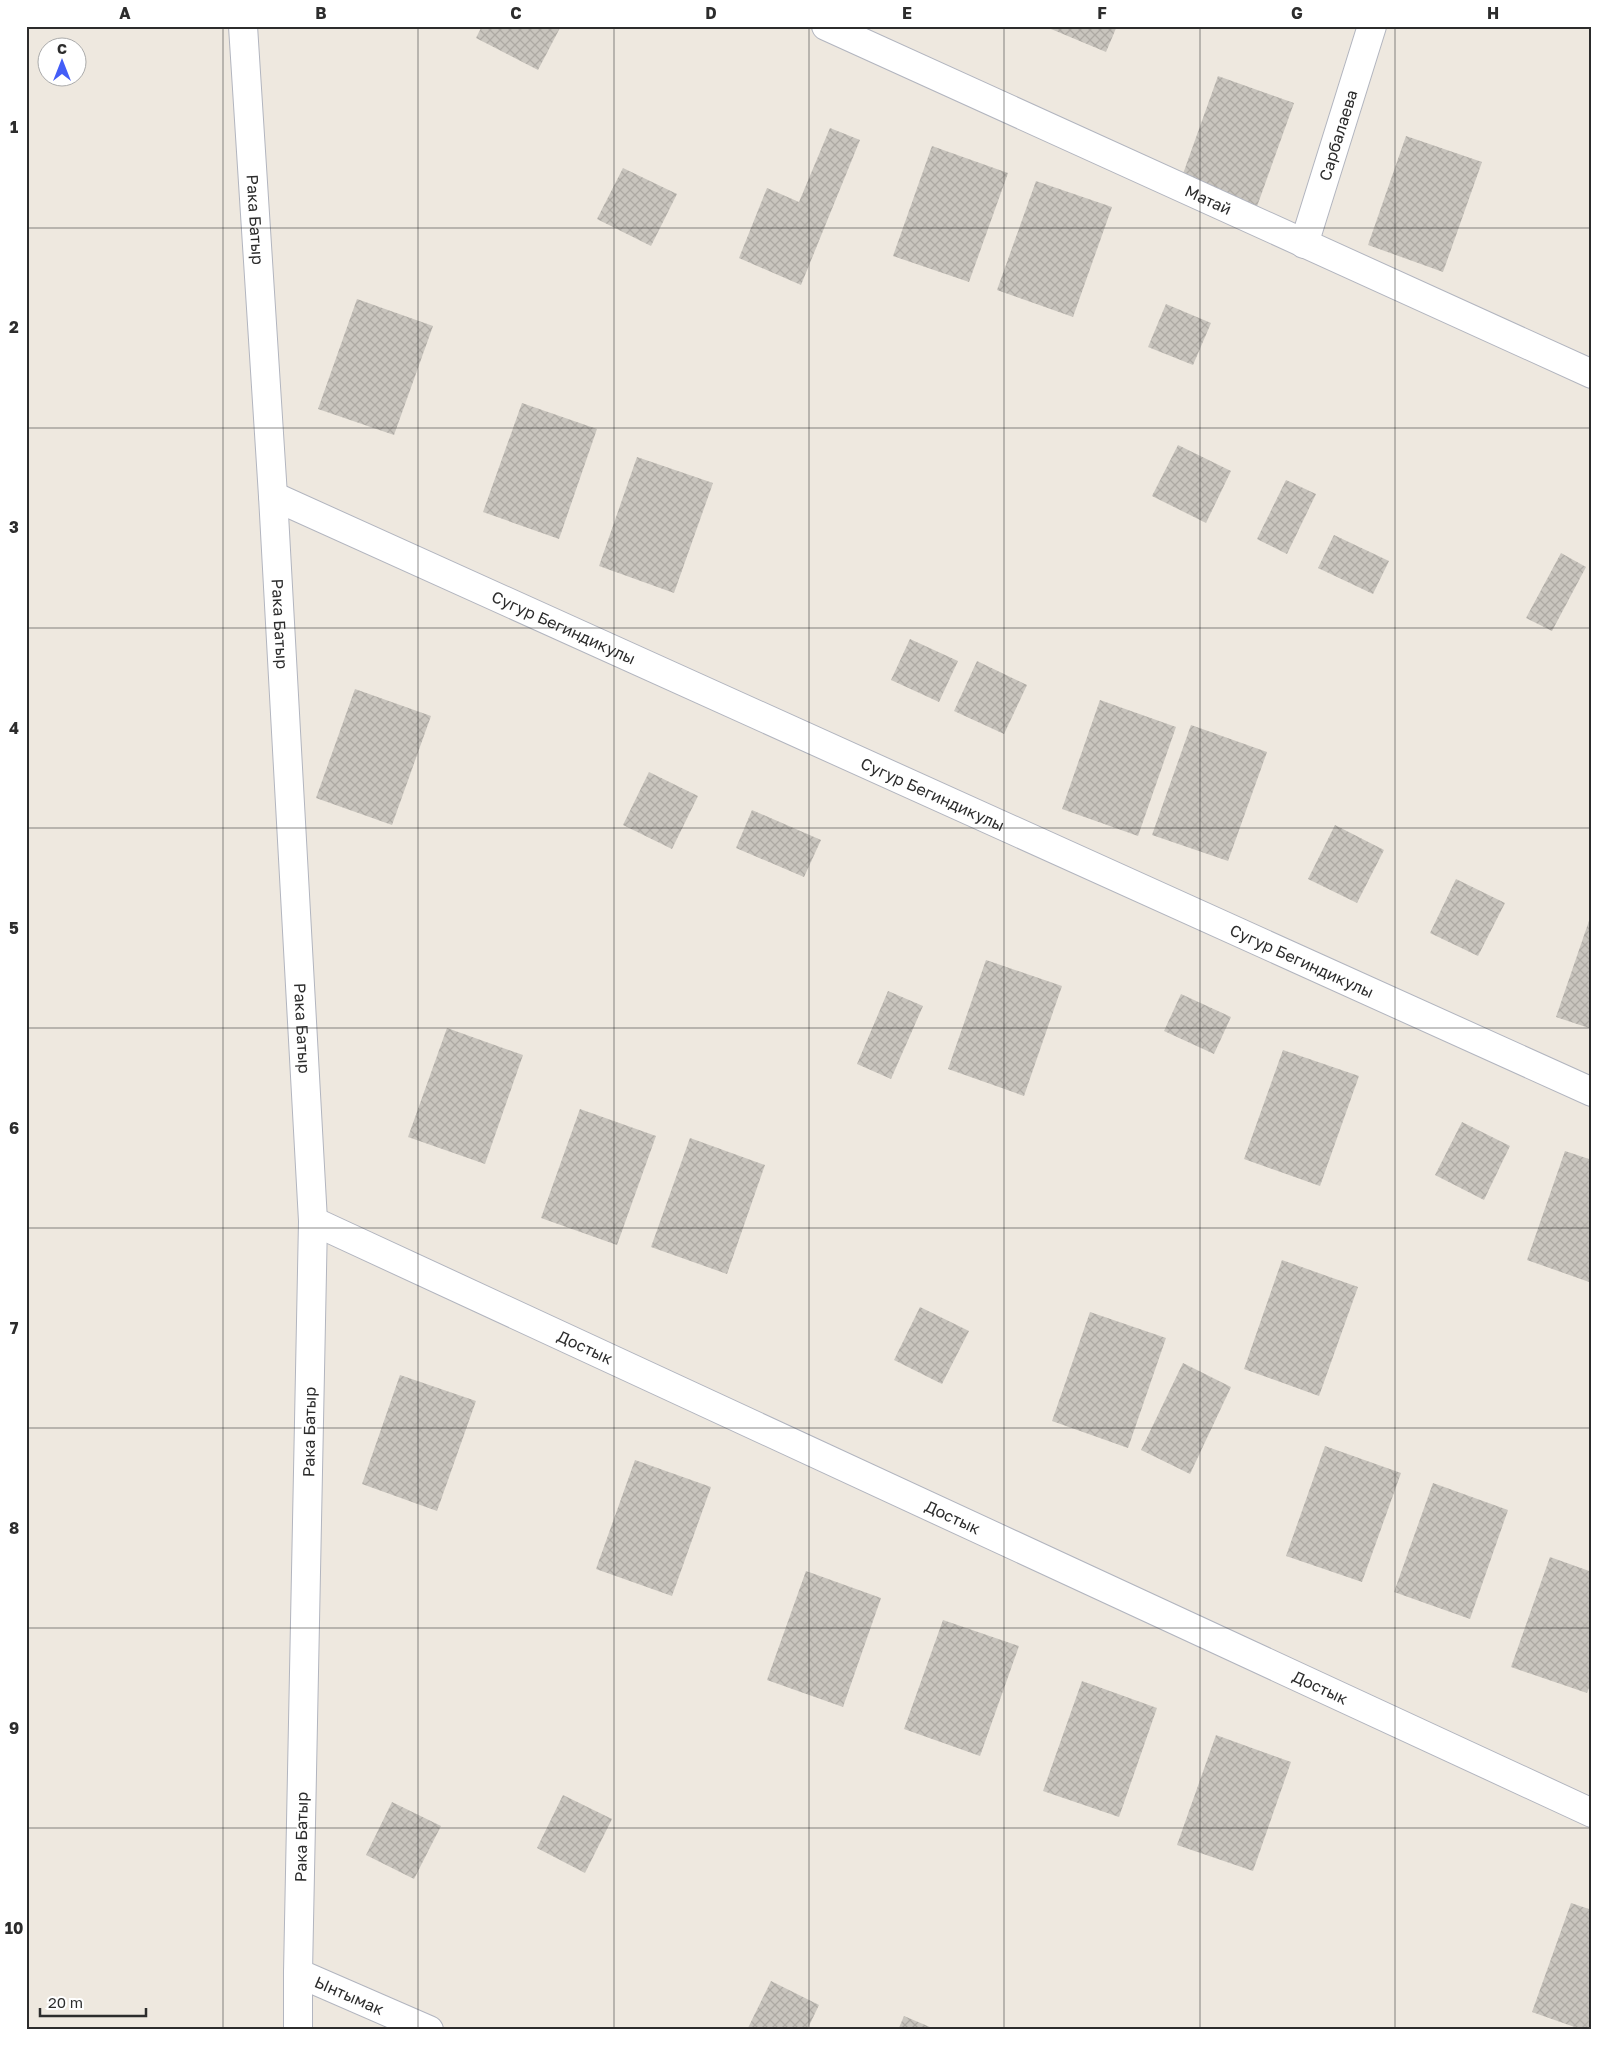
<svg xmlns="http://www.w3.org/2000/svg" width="1618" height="2056" font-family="'Golos Text',sans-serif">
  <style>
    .building { fill: url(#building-cross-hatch) }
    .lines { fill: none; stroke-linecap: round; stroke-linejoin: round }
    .street-casing { stroke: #b2b5bf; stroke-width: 30 }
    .street { stroke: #fff; stroke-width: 28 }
    .grid { fill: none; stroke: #2c2c2c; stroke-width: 1; stroke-opacity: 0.55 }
    .labels { text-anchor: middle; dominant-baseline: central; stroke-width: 4.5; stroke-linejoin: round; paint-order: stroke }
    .street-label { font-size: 16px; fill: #2c2c2c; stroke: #fff }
    .neatline { fill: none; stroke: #2c2c2c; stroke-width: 2 }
    .grid-label { font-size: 16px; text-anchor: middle; font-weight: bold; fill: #2c2c2c }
  </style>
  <defs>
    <pattern id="building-cross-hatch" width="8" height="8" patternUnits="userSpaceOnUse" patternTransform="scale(1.25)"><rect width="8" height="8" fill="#c9c5be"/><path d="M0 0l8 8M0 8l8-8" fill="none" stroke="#ada9a3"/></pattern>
  </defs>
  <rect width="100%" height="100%" fill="#eee8df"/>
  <g class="building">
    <path d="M482,26h79l-23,44 -62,-32z"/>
    <path d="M1052,26h65l-11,26 -55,-23z"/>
    <path d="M1218,76l76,27 -39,109 -76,-27z"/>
    <path d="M830,128l30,12 -59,145 -62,-27 28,-70 32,14z"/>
    <path d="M1406,136l76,26 -39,110 -75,-27z"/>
    <path d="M932,146l76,27 -39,109 -76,-26z"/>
    <path d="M623,168l54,26 -26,52 -54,-27z"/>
    <path d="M1036,181l76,26 -39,110 -76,-27z"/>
    <path d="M357,299l76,27 -39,109 -76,-26z"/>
    <path d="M1166,304l45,19 -18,42 -45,-18z"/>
    <path d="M522,403l75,26 -38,110 -76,-27z"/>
    <path d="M1178,445l53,26 -25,52 -54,-27z"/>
    <path d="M637,457l76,26 -39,110 -75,-27z"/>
    <path d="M1286,480l30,14 -29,60 -30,-15z"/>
    <path d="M1334,535l55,26 -16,33 -55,-26z"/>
    <path d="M1561,553l25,14 -34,64 -26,-13z"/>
    <path d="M910,639l48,22 -19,41 -48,-22z"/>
    <path d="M977,661l50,24 -23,49 -50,-23z"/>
    <path d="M355,689l76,27 -39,109 -76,-27z"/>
    <path d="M1100,700l76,27 -38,109 -76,-27z"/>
    <path d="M1191,725l76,27 -39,109 -76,-26z"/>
    <path d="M649,772l49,24 -26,53 -49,-24z"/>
    <path d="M752,810l69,30 -17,37 -68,-29z"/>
    <path d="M1335,825l49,25 -27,53 -49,-24z"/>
    <path d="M1456,879l49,24 -27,53 -48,-23z"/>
    <path d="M1591,915h1v114l-36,-12z"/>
    <path d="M986,960l76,26 -38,110 -76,-27z"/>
    <path d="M888,991l35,15 -32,73 -34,-15z"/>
    <path d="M1181,994l50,23 -17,37 -50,-23z"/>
    <path d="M447,1028l76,27 -38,109 -77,-27z"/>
    <path d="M1283,1050l76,26 -39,110 -76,-27z"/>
    <path d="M580,1109l76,27 -39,109 -76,-27z"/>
    <path d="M1462,1122l48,24 -26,54 -49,-25z"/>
    <path d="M690,1138l75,27 -38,109 -76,-27z"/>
    <path d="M1565,1151l27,9v123l-65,-23z"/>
    <path d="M1282,1260l76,27 -39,109 -75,-27z"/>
    <path d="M920,1307l49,24 -27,53 -48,-24z"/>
    <path d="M1090,1312l76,26 -38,110 -76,-27z"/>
    <path d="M1183,1363l48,24 -41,87 -49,-24z"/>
    <path d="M400,1375l76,26 -39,110 -75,-27z"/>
    <path d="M1325,1446l76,27 -39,109 -76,-26z"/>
    <path d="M635,1460l76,27 -39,109 -76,-27z"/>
    <path d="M1433,1483l75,27 -38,109 -76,-27z"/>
    <path d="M1550,1557l42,15v108l-5,13 -76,-26z"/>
    <path d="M806,1571l75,27 -38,109 -76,-27z"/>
    <path d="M943,1620l76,26 -39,110 -76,-27z"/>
    <path d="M1082,1681l75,27 -38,109 -76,-26z"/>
    <path d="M1216,1735l75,27 -38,109 -76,-26z"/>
    <path d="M563,1795l49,24 -27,54 -48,-25z"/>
    <path d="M392,1802l49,24 -27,53 -48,-24z"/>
    <path d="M1571,1903l21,7v120h-9l-51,-18z"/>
    <path d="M771,1981l48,24 -12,25h-60z"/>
    <path d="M904,2016l33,14h-39z"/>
  </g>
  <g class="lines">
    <defs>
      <g id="street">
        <path id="s1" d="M243,26l30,470 40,725 -15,752v57"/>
        <path id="s2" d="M826,26l766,348"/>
        <path id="s3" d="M1304,244l68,-218"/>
        <path id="s4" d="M273,496l1319,596"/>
        <path id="s5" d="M313,1221l1279,592"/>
        <path id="s6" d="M298,1973l131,57"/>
      </g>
    </defs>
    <use href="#street" class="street-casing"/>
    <use href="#street" class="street"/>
  </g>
  <path class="grid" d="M223,26v2004M418,26v2004M614,26v2004M809,26v2004M1004,26v2004M1200,26v2004M1395,26v2004M26,228h1566M26,428h1566M26,628h1566M26,828h1566M26,1028h1566M26,1228h1566M26,1428h1566M26,1628h1566M26,1828h1566"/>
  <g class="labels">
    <g class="street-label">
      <text stroke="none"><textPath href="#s3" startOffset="114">Сарбалаева</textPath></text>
      <text stroke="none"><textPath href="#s2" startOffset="420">Матай</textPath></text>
      <text stroke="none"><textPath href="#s1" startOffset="194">Рака Батыр</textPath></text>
      <text stroke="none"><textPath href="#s1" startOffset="599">Рака Батыр</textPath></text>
      <text stroke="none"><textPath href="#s4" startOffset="319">Сугур Бегиндикулы</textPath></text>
      <text stroke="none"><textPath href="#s4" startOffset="724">Сугур Бегиндикулы</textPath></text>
      <text stroke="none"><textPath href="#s4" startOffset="1129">Сугур Бегиндикулы</textPath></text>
      <text stroke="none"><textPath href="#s1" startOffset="1004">Рака Батыр</textPath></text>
      <text stroke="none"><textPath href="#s5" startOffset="300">Достык</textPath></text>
      <text transform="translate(309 1432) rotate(-89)">Рака Батыр</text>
      <text stroke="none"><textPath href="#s5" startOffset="705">Достык</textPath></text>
      <text stroke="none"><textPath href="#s5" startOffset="1110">Достык</textPath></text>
      <text transform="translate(301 1837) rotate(-89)">Рака Батыр</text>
      <text stroke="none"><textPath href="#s6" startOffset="56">Ынтымак</textPath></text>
    </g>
  </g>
  <rect width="1618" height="2056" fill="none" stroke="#ffffff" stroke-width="55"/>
  <g transform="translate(62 62)"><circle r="24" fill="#ffffff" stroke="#ababab"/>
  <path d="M0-4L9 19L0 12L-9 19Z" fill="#435df7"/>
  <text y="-8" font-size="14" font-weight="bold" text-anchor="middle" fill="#2c2c2c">С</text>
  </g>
  <path d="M40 2008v8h106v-8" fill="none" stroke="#2c2c2c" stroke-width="2.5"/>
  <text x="48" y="2008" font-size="15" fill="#2c2c2c" stroke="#ffffff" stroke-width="4" paint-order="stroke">20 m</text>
  <rect x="28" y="28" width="1562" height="2000" class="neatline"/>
  <g class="grid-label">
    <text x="125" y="19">A</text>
    <text x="321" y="19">B</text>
    <text x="516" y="19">C</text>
    <text x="711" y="19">D</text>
    <text x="907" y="19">E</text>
    <text x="1102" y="19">F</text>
    <text x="1297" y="19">G</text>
    <text x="1493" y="19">H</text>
    <text x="14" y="133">1</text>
    <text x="14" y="333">2</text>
    <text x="14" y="533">3</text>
    <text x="14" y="734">4</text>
    <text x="14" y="934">5</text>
    <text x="14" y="1134">6</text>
    <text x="14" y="1334">7</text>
    <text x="14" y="1534">8</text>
    <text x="14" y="1734">9</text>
    <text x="14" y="1934">10</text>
  </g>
</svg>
